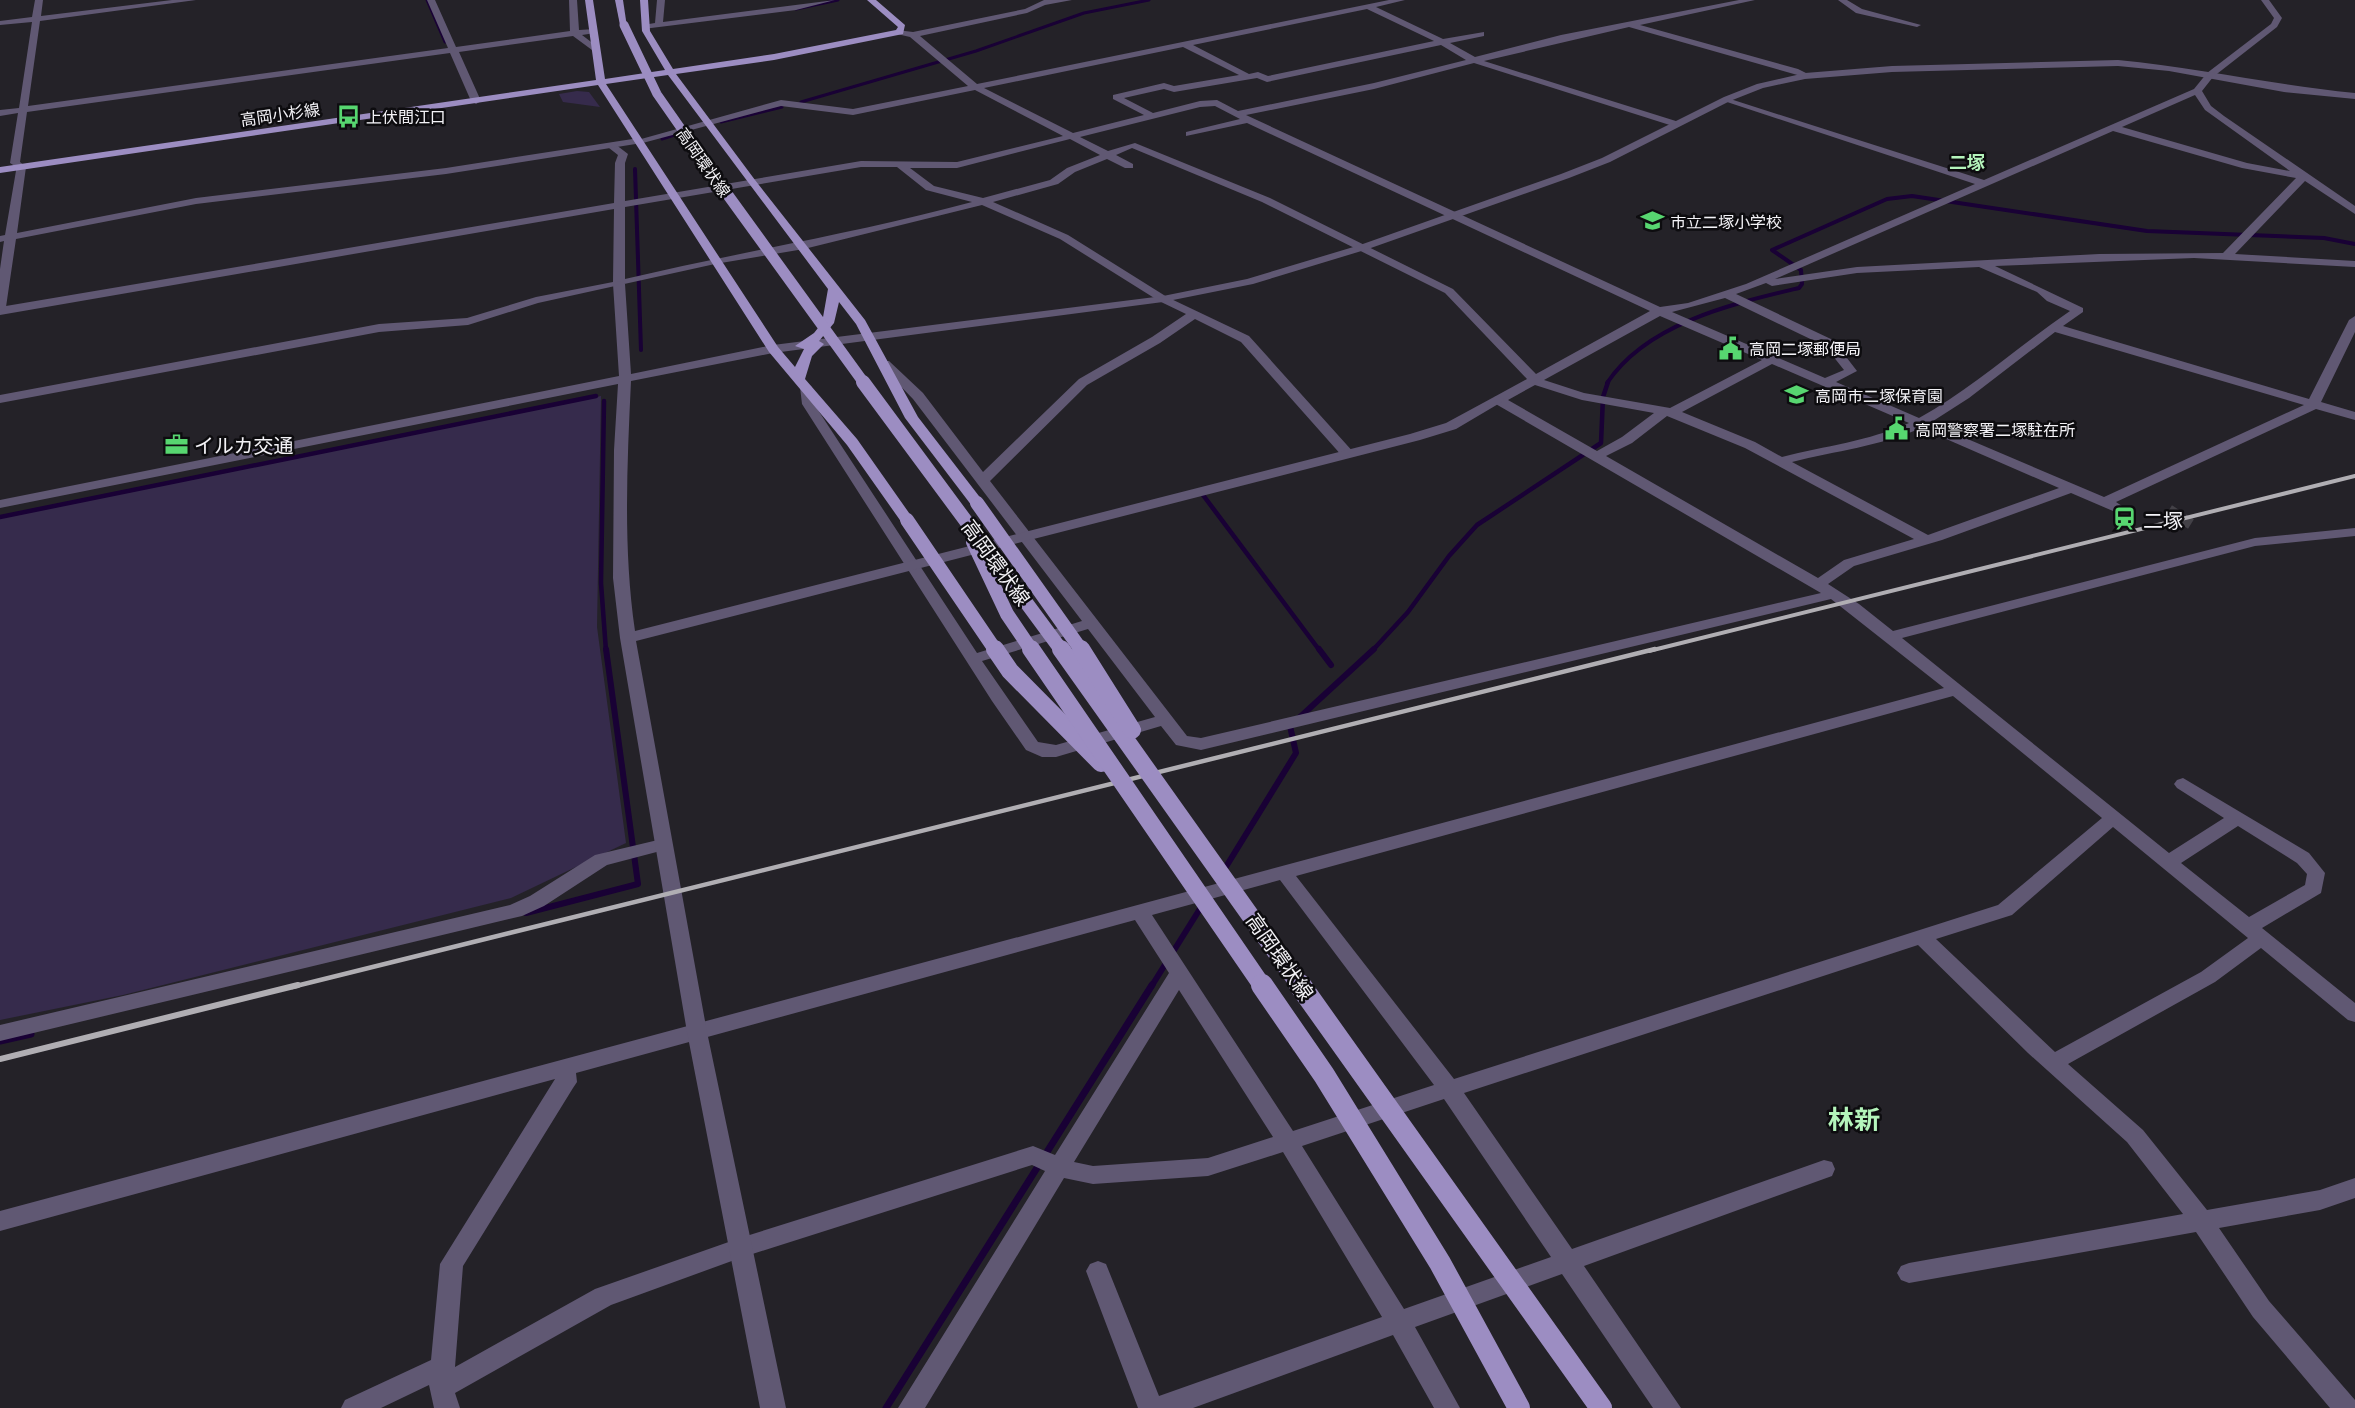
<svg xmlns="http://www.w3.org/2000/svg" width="2355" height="1408" font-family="'Playfair Display','Noto Sans JP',serif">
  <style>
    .green { fill: #362b4c }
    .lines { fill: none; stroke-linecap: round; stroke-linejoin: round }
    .stream-far4 { stroke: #190135; stroke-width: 3 }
    .stream-far3 { stroke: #190135; stroke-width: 4 }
    .stream-far2 { stroke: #190135; stroke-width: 4.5 }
    .stream-far1 { stroke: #190135; stroke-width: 6 }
    .stream { stroke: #190135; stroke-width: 7 }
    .pedestrian-tunnel { stroke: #434147; stroke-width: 11; stroke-dasharray: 11 6; stroke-linecap: butt }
    .minor { fill: #605873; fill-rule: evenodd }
    .tertiary { fill: #605873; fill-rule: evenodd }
    .primary { fill: #9c8dc2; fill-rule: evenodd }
    .rail-far2 { stroke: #b0aeb3; stroke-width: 4 }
    .rail-far1 { stroke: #b0aeb3; stroke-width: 4.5 }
    .rail { stroke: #b0aeb3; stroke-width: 6 }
    .primary-bridge-far4 { stroke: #9c8dc2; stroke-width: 9 }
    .primary-bridge-far3 { stroke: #9c8dc2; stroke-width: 11 }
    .primary-bridge-far2 { stroke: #9c8dc2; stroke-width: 14 }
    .primary-bridge-far1 { stroke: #9c8dc2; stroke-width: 18 }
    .primary-bridge { stroke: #9c8dc2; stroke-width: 22 }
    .labels { text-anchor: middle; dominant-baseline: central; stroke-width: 5; stroke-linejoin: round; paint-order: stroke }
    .far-street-label { font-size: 16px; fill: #f3f2f6; stroke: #0d0c0f }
    .far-poi-label { font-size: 16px; fill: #f3f2f6; stroke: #0d0c0f; text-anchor: start }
    .far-neighbourhood-label { font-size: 18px; font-weight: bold; fill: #b4f4bb; stroke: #0d0c0f }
    .poi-label { font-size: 20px; fill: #f3f2f6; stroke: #0d0c0f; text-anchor: start }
    .street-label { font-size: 20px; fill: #f3f2f6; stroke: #0d0c0f }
    .near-neighbourhood-label { font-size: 26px; font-weight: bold; fill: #b4f4bb; stroke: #0d0c0f }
  </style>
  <rect width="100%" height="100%" fill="#242228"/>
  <g class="green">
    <path d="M577,91l12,1 11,15 -37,-5 -4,-8z"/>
    <path d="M601,396l-4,231 29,216 -115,55 -388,97 -123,25v-502z"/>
  </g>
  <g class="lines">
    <g class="stream-far4">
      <path d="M427,0l18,42"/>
      <path d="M796,9l42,-9"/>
      <path d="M801,102l175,-51 108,-38 65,-13"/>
      <path d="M721,122l61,-15"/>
      <path d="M662,139l22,-7"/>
    </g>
    <g class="stream-far3">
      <path d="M635,169l6,181"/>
      <path d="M1607,383c40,-60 125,-79 192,-95l3,-4 -1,-14 -29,-20 115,-51 25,-3 235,35 177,7 31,6"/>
    </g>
    <g class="stream-far2">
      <path d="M604,401l-3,182 5,68"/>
      <path d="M1203,495l117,156"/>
      <path d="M0,517l596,-121"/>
      <path d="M1372,651l36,-39 41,-56 28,-31 124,-82 2,-46 5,-15"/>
    </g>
    <g class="stream-far1">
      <path d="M1319,649l12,16"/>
      <path d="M1299,718l75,-69"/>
      <path d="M1224,870l72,-117 -6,-27 2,-1"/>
      <path d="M526,913l112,-29 -32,-235"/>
      <path d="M1151,987l52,-83"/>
    </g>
    <g class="stream">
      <path d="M0,1041l31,-7"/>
      <path d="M886,1408l266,-423"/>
    </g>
    <path class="pedestrian-tunnel" d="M2169,510l22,14"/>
    <g class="minor">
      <path d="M35,0h8l-2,16 131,-16h24l-156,21 -12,85 420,-58 -21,-48h8l21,47 114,-16 -1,-31h8l2,30 16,-1v4l-13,2 17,13 -7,2 -19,-14 -114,16 22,49 -5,3 -5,-3 -21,-48 -423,59 -7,50 6,5 -5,3 -11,-7 8,-50 -18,3v-6l19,-2 13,-86 -32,3v-4l32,-4z"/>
      <path d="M657,0h8l-2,22 172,-22 -39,10 -153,19v-4l12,-2z"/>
      <path d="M1044,0h28l-27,5 -18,8 -107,23 57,48 412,-84h16l-29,7 67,32 41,-7v4l-34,7 25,14 86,-22 178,-35h16l-115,25 158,44 10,5v4l-179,-51 -145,34 195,61v4l-3,1 -202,-64 -100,26 -128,26 414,192 28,-4 58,-19 229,-100 -251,-83v-4l260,83 210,-91 13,-16 64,-49 3,-6 -13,-18h8l13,18 -5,9 -64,50 -11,14 9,15 13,10 131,90v8l-50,-33 -70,73 120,7v6l-161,-9 -199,8 88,42v4l-20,14 246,73 40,-79 6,-4v16l-34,70 34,10v8l-39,-11 -200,93 9,6 -2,3h-10l-42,-18 -129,47 -88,26 -26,18 31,20 34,27 362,-93 100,-10v8l-100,10 -353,92 267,215 55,-35 -47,-30 -3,-4 3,-4 6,-2 126,75 16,20 -4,20 -59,35 93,75v19l-7,-2 -87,-72 -46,34 -147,82 75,66 64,80 113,-20 35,-12v20l-35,12 -101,18 50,73 86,99v8h-25l-77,-91 -57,-85 -287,51 -8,-3 -4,-7 4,-7 8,-3 274,-49 -56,-72 -99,-89 -110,-108 -454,148 108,156 252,-89 8,2 3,7 -3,7 -248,90 97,142h-28l-91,-134 -147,53 45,81h-26l-41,-73 -200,73h-55l-52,-137 4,-7 8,-3 8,3 53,132 223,-79 -99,-165 -75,24 -115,8 -29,-6 -139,230h-27l147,-237 -13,-6 -292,93 -129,47 -156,88 5,15h-26l-5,-23 -48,23h-40l4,-8 86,-40 9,-96 115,-185 -555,152v-20l1944,-523 -113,-89 -630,151 -25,-5 -15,-19 -105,31h-14l-16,-7 -34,-49 -190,-297 -2,-17 6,-4 6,4 2,17 163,249 105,-32 -169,-222 -34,-35 2,-3h8l34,32 60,79 96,-93 73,-42 34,-23 -27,-13 -99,-62 -78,-34 -178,44 -89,15 -177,39 -70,22 -89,7 -379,71v-8l379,-71 88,-6 69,-21 77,-15 1,-73 -614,106v-8l614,-104 1,-40 3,-8 -9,-7v-4h6l13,10 -3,9v38l236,-40 96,1 106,-26 -88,-46 -122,25 -72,-9 -142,38 -5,-3 147,-41 72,9 115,-23 -58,-49 -13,-3v-4l16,2 112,-23zM1367,9l67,32 -166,35 -10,-4 -9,2 -56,-29zM1441,45l25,15 -92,23 -136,28 -21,-11 -17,1 -47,12 -29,-15 40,-9 10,3 83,-14 10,4zM1183,47l56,28 -65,11 -10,-3 -51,12v4l31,16 -71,18 -89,-45zM2195,95l10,15 85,61 -43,-8 -125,-36zM1215,106l25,13 -54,13v4l61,-13 403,188 -114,63 -83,-85 -183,-91 -135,-55 -27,8 -28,-14 120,-30zM2113,131l129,37 54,10 -73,75 -124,1 -242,13 -82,12zM1070,139l30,16 -33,13 -17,12 -67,18 -49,-12 -24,-18h47zM1132,148l130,54 183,91 82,86 -33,18v6l327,190 -620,145 -14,-2 -197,-255 97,-96 73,-42 35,-24 46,23 102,115 5,1 7,-4 -106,-118 -82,-39 -99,-62 -75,-33 65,-18 17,-12 32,-13 18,9h8v-4l-17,-9zM861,167h36l29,23 46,12c-115,31 -232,50 -347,77v-72zM1979,267l58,25 10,9 23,10c-50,34 -97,77 -151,107l-83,-36 21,-11 -24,-31 -97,-46 30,-11 6,3 85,-13zM1725,298l100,48 19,24 -19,8 -153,-66zM1660,316l102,44 -92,48 -86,-15 -40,-13zM2055,332l249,73 -200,92 -174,-74 39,-25zM1772,364l137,59c-40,18 -84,23 -127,34l-27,-15 -73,-30zM1535,385l47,15 72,13 -32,24 -25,14 -89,-51zM1667,416l78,32 169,91 -70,21 -26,18 -212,-122 26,-13zM1921,428l138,60 -131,47 -136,-73c44,-11 88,-16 129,-34zM1088,629l67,88 -99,28 -18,-3 -56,-81zM1953,696l149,122 -104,87 -544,174 -158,-203zM2238,826l59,37 10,11 -2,11 -56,32 -68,-54zM2113,827l135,111 -47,34 -146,80 -119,-113 76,-24zM1280,880l154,205 -141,46 -141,-216zM1135,920l34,53 -114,182 -22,-9 -293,92 -145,51 -140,78 8,-101 110,-178 4,-6 -1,-9zM1179,990l94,147 -65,21 -115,8 -19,-4zM1444,1099l107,158 -147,52 -102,-163z"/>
      <path d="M1838,0h9l15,9 59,16 -4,2 -61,-14z"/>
      <path d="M662,839l6,2 3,4 -3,4 -61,16 -63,41 -22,10 -522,125v-16l510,-120 20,-9 65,-41z"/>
    </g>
    <g class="tertiary">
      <path d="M2118,60c80,8 157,25 237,33v6l-71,-7 -115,-21 -51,-5 -226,6 -87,7 -42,9 -33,13 -120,61 -41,16 -201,71 -115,35 -90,18 -390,51 -142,28c-4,84 -8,168 4,250l775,-197 36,-11 48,-26 5,-1 6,4 -49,29 -36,11 -784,201 71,391 79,376h-26l-73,-376 -67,-394 -7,-60 1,-128 4,-66 -618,124v-8l619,-124 -6,-92 6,-3 6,3 6,90 142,-29 390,-49 84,-17 113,-34 201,-71 41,-16 122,-61 33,-13 48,-11 87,-7z"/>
      <path d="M639,138l3,1v4l-196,31 -250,30 -180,35 -10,68 -6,4v-42l4,-28 -4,1v-6l5,-1 12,-70 9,2 -9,66 179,-35 250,-30z"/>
    </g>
    <g class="primary">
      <path d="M585,0h8l12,79 60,-9 -23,-39 -2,-31h8l2,31 23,38 101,-15 122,-24 2,-3 -31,-27h9l29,25 -2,9 -129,26 -98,14 79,106 110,140 53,97 64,83v6h-10l-67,-88 -49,-94 -17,-22 -5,21 -15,18 5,3 -12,12 -7,23 52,60 57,81 -7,4 -5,-1 -55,-78 -78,-93 -171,-267 -598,88v-6l596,-87zM668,75l160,214 -6,34 -8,10 -19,13 9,3 -9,18 -17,-20 -172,-263z"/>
      <path d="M615,0h8l4,27 -7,-2z"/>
    </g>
    <path class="rail-far2" d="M1649,651l706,-175"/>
    <path class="rail-far1" d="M292,987l1363,-338"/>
    <path class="rail" d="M0,1059l298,-74"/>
    <path class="primary-bridge-far4" d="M624,25l33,69 53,76"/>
    <path class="primary-bridge-far3" d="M709,169l155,214"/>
    <g class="primary-bridge-far2">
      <path d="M863,382l199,269"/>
      <path d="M977,503l105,148"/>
      <path d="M907,520l89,131"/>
      <path d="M973,542l34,72 25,37"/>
    </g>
    <g class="primary-bridge-far1">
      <path d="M995,649l15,22 91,92"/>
      <path d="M1031,649l232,338"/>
      <path d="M1061,649l240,338"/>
      <path d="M1081,649l51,81"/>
    </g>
    <g class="primary-bridge">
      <path d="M1262,985l62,90 116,188 79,145"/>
      <path d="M1300,985l301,423"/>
    </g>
  </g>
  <defs>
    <symbol id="bus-bare" viewBox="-9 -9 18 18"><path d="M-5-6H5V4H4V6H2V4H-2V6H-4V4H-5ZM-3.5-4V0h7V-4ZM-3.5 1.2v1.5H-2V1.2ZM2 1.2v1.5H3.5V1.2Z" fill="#57d670" stroke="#0d0c0f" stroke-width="2.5" paint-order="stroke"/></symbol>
    <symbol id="school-bare" viewBox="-9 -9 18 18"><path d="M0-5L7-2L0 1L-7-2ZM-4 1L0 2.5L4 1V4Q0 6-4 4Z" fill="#57d670" stroke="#0d0c0f" stroke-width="2.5" paint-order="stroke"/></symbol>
    <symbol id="civic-bare" viewBox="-9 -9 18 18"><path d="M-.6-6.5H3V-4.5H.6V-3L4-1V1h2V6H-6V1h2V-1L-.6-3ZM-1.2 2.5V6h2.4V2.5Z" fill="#57d670" stroke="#0d0c0f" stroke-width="2.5" paint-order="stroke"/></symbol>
    <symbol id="office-bare" viewBox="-9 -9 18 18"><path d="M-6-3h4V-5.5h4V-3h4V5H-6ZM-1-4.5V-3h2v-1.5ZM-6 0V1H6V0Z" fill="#57d670" stroke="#0d0c0f" stroke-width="2.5" paint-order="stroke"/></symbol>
    <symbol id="station-bare" viewBox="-9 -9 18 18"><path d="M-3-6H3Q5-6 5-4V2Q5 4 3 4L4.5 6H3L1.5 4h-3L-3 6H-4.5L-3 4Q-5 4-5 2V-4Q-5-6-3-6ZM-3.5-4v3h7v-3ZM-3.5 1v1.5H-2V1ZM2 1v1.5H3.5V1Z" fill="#57d670" stroke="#0d0c0f" stroke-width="2.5" paint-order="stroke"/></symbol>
  </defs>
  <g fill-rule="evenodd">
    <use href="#bus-bare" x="332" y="100" width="33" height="33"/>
    <use href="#school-bare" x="1636" y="204" width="33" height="33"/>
    <use href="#civic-bare" x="1714" y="332" width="33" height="33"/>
    <use href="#school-bare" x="1780" y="378" width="33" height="33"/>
    <use href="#civic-bare" x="1880" y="412" width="33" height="33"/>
    <use href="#office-bare" x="160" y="428" width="33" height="33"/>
    <use href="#station-bare" x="2108" y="502" width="33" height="33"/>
  </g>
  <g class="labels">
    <g class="far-street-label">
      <text transform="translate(280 114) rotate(-8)">高岡小杉線</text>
      <text transform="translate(704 162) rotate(55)">高岡環状線</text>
    </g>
    <g class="far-poi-label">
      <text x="366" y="116">上伏間江口</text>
      <text x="1670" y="221">市立二塚小学校</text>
      <text x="1749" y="348">高岡二塚郵便局</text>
      <text x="1815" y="395">高岡市二塚保育園</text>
      <text x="1915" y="429">高岡警察署二塚駐在所</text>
    </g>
    <g class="far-neighbourhood-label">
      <text x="1967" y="162">二塚</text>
    </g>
    <g class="poi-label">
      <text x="194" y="444">イルカ交通</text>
      <text x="2143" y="519">二塚</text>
    </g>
    <g class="street-label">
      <text transform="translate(997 562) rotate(54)">高岡環状線</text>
      <text transform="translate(1281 956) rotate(55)">高岡環状線</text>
    </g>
    <g class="near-neighbourhood-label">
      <text x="1854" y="1118">林新</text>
    </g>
  </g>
</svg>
